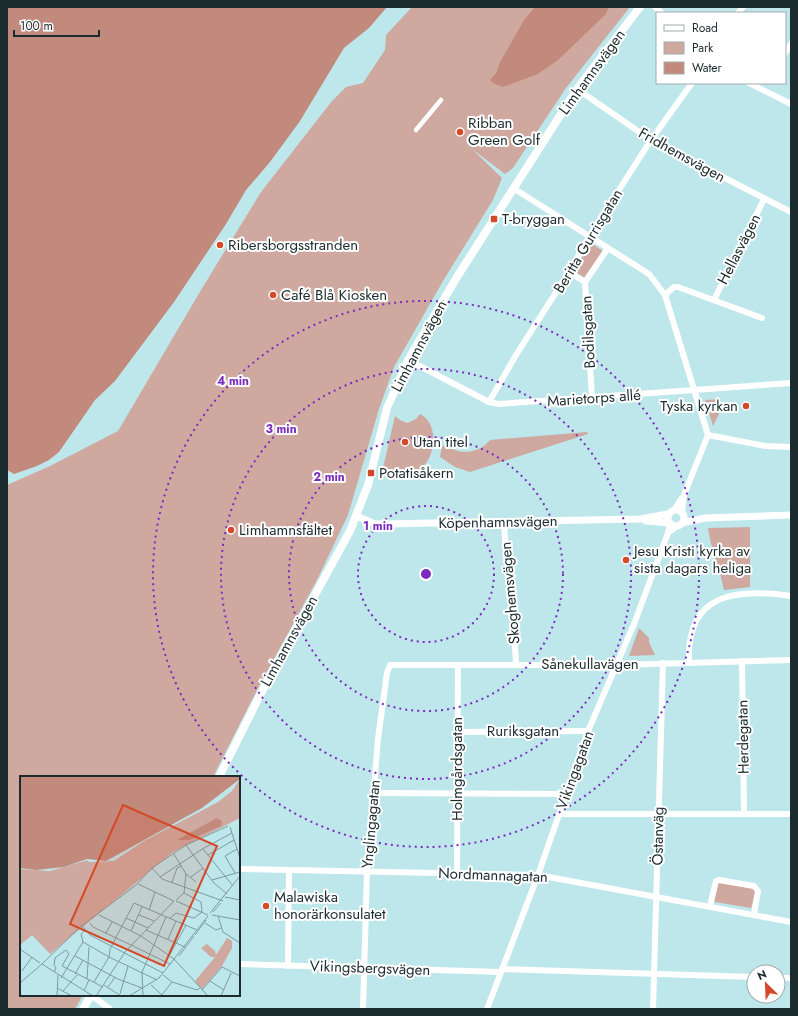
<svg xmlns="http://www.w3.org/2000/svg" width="798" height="1016" font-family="Jost,sans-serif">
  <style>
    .green { fill: #cfa89f }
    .water { fill: #c28a7c }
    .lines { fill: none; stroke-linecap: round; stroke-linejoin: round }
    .pedestrian { stroke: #fff; stroke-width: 4.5 }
    .minor { stroke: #fff; stroke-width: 6 }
    .tertiary { stroke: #fff; stroke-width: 7 }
    .secondary { stroke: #fff; stroke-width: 8 }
    .ring { fill: none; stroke: #7b2cbf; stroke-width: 2; stroke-dasharray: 2 4 }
    .poi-dot { fill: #d44a28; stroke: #fff; stroke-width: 1.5 }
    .labels { text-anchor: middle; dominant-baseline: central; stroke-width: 4; stroke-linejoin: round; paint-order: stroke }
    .street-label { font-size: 15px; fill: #1c2c2e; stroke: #fff }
    .poi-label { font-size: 15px; fill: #1c2c2e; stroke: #fff; text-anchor: start }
    .inset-road { fill: none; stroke: #7d9c9f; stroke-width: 1 }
    .view { fill: #d44a28; fill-opacity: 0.15; stroke: #d44a28; stroke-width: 2 }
    .inset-edge { fill: none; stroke: #1c2c2e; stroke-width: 2 }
    .centre { fill: #7b2cbf; stroke: #fff; stroke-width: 2 }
    .ring-label { font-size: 12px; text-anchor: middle; font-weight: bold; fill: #7b2cbf; stroke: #fff; stroke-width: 4; stroke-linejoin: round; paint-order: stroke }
  </style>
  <rect width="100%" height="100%" fill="#bee7eb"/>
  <g class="green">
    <path d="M412,7h218l-64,81 -53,80 -8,6 -33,-25 30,29 -9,22 -50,81 -49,86 -15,42 -31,106 -31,65 -59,108 -45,89h-192v218h62l-8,14h-68v-524l43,-19 68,-35 83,-141 60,-98 71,-91 14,-14 17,-4 22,-33 1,-15z"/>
    <path d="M591,243l12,8 -18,27 -11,-7z"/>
    <path d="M721,399l-2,15 -6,12 -8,-26z"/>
    <path d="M420,414c21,10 16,51 -6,58 -10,3 -22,-2 -31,-4l12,-52 5,4 7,3 9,-4z"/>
    <path d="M587,432l1,2 -118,38 -15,-5 -15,-10 2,-11c6,0 10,3 16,5 12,3 25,-2 32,-11z"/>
    <path d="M750,527v60l-26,3c-4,-21 -13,-40 -16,-62z"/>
    <path d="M639,628l10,10v4l6,13 -26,1z"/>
    <path d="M720,882l34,7 2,2 -5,17 -36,-6 -1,-1 3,-18z"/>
  </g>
  <g class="water">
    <path d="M7,7h380l-18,21 -25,20 -44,73 -30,41 -24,28 -20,34 -52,78 -59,79 -20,19 -36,52 -10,8 -12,6 -23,8 -7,-4z"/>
    <path d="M535,7h74l-4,8 -47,45 -20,14 -35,13 -10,-4 -3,-3 7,-8 2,-8 25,-44z"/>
  </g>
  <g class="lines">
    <path class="pedestrian" d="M416,130l25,-30"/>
    <g class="minor">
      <path d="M655,7l7,6"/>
      <path d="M738,13l5,-6"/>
      <path d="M785,53l6,-9"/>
      <path d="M749,83l42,21"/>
      <path d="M577,89l74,51 140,72"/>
      <path d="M513,188l136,86 16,21 43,140 -24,60 -2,18"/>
      <path d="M569,272l16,10"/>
      <path d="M665,295l9,-8h4l84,31"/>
      <path d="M714,300l50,-101"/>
      <path d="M408,360l81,42 10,2 292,-21"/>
      <path d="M592,398l-7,-116 23,-34"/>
      <path d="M489,402l27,-47 53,-83 21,-37 61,-95 41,-57"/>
      <path d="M708,435l57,11 26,1"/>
      <path d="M674,510l8,-12"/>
      <path d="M504,522c2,48 10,95 12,142"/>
      <path d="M668,533l9,-7"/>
      <path d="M742,661l2,153"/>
      <path d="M689,662c-3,-69 47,-74 102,-66"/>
      <path d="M458,732l130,-1"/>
      <path d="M374,793l192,1"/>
      <path d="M560,814h231"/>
      <path d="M239,869l299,6 253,47"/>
      <path d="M457,873l1,-208"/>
      <path d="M710,906l6,-25 3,-1 35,6 4,5 -4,23"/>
      <path d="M239,964l262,8"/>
      <path d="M288,966l1,-96"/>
      <path d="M502,969l252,8"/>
      <path d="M778,978h13"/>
      <path d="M91,995l19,14"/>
      <path d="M363,1009l4,-138 11,-132 9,-66 3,-8h227l174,-5"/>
      <path d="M487,1009l51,-134 50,-144 46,-107 34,-91 2,-9"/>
      <path d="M653,1009l10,-346"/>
    </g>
    <g class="tertiary">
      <circle cx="676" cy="518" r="8"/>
      <path d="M357,516l18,8h8l257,-5 28,-5"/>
      <path d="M646,521l23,2"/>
      <path d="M682,523l23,-5 86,-3"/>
    </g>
    <g class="secondary">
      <path d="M219,777l41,-82 90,-164 18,-46 19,-77 21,-48 49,-83 120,-188 63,-82"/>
      <path d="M83,1009l8,-14"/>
    </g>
  </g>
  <g class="ring">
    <circle cx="426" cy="574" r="68"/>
    <circle cx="426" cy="574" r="137"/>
    <circle cx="426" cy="574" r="205"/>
    <circle cx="426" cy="574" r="273"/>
  </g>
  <g class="poi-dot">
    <circle cx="460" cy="132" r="4"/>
    <rect x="490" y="215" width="8" height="8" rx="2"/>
    <circle cx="220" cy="245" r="4"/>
    <circle cx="273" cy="295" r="4"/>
    <circle cx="746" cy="406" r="4"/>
    <circle cx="405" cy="442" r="4"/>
    <rect x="367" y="469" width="8" height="8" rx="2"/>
    <circle cx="231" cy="530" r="4"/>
    <circle cx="626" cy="560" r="4"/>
    <circle cx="266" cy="906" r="4"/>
  </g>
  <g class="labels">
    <g class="street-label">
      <text transform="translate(592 72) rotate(-54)">Limhamnsvägen</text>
      <text transform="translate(682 155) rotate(29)">Fridhemsvägen</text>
      <text transform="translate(588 241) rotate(-59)">Beritta Gurrisgatan</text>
      <text transform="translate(739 249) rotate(-63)">Hellasvägen</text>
      <text transform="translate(588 332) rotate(-93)">Bodilsgatan</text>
      <text transform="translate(419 346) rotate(-62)">Limhamnsvägen</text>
      <text transform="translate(594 398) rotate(-4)">Marietorps allé</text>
      <text transform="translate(498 522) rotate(-1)">Köpenhamnsvägen</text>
      <text transform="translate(510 593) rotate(-95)">Skoghemsvägen</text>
      <text transform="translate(289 641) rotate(-61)">Limhamnsvägen</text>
      <text x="590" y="664">Sånekullavägen</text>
      <text x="523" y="731">Ruriksgatan</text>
      <text transform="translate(743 737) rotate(-91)">Herdegatan</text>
      <text transform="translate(457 769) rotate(-90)">Holmgårdsgatan</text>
      <text transform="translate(575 770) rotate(-70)">Vikingagatan</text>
      <text transform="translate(371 824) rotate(-85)">Ynglingagatan</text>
      <text transform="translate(658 836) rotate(-89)">Östanväg</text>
      <text transform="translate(493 875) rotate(2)">Nordmannagatan</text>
      <text transform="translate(370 968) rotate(2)">Vikingsbergsvägen</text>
    </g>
    <g class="poi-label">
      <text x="468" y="123">Ribban<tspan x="468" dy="17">Green Golf</tspan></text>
      <text x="502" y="219">T-bryggan</text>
      <text x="228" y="245">Ribersborgsstranden</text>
      <text x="281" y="295">Café Blå Kiosken</text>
      <text x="738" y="406" text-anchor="end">Tyska kyrkan</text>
      <text x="413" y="442">Utan titel</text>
      <text x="379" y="473">Potatisåkern</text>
      <text x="239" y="530">Limhamnsfältet</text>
      <text x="634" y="551">Jesu Kristi kyrka av<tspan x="634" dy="17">sista dagars heliga</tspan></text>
      <text x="274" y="897">Malawiska<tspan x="274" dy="17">honorärkonsulatet</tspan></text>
    </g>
  </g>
  <g transform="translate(20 776)">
    <rect width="220" height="220" fill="#bee7eb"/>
    <path d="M220,3v39l-67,34 -123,102 -18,-19 -12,10v-76l30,2 38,-11 1,2 25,-1 30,-20 74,-39 14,-11zM207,162l5,3v7l-10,18 -20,23 -7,-8 20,-24h-4l-10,-9 6,-4 8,7 1,4z" fill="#cfa89f"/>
    <path d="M0,0h220v3l-38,29 -96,53 -19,-2 -23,8 -28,3 -16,-2zM197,42l5,3 -1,5 -32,14h-12z" fill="#c28a7c"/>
    <path class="inset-road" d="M210,51l10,31M166,69l27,37 14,12M183,73l30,37M154,78l12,20 -2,19 -8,7M188,79l26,-15M132,92l10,11 61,22M215,97l-10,-17 12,-7M166,98l10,8M140,101l44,-29 28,-15M171,101l12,-9M192,104l28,-8M152,106l5,-14 5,-2M118,108l36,17M205,121l15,3M156,125l32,14M129,134l6,-18M193,136l8,-9M190,137l30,-37M79,139l42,21 33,23 34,37M119,139l15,6M192,139l28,5M198,140l5,16 17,11M106,142l22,10M149,143l7,-6 18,5 8,-6 -1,-10 -17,-9M70,147l3,4 38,18M185,147l11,7 5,-2M62,150l8,9 73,38M126,154l39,17M111,155l11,-24M86,157l6,-11M175,159l11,-15M148,163l8,-18M63,166l26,15M111,169l39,19M0,173l20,14M55,180l43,23 24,9M149,180l17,-31M159,180l15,-20M89,181l48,23M23,187l36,-35 57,-43 16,-17 34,-23 42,-19M22,188l51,32M2,195l10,-14M34,196l2,-4 -2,-3 1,-7 11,-8 3,4 -7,12 41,21M55,198l8,-14M143,199l9,7 25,8 3,-2M41,202l22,-36 -2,-8 3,-3M67,203l2,-32M190,205l14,9M74,206l15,-25 1,-8 24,-46 63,27M0,207l23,-20M84,209l17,11M131,209l11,10M88,211l7,-10M37,212l15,8M182,214l20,-23 18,9M43,215l14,-16M64,215l5,-11M100,218l8,-28M37,220l1,-21M76,220l29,-44 49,-51M109,220l30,-18 49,-62M123,220l-1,-24 24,-55M141,220l11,-14M201,220l10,-23"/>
    <path class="view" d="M103,29l94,41 -53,120 -94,-42z"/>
    <rect width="220" height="220" class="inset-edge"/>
  </g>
  <circle cx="426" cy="574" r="6" class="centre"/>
  <g class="ring-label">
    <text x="233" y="385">4 min</text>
    <text x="281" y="433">3 min</text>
    <text x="329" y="481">2 min</text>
    <text x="378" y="530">1 min</text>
  </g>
  <rect width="798" height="1016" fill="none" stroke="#1c2c2e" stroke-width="16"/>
  <rect x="656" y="12" width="130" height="72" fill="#ffffff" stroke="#a4abab"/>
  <rect x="664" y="25" width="20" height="6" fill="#ffffff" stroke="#a4abab"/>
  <text x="692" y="32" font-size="12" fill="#1c2c2e">Road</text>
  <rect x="664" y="42" width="20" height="12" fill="#cfa89f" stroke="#a4abab"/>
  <text x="692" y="52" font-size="12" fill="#1c2c2e">Park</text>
  <rect x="664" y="62" width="20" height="12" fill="#c28a7c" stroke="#a4abab"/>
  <text x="692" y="72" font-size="12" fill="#1c2c2e">Water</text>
  <g transform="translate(766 984) rotate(336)"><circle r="19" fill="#ffffff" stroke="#a4abab"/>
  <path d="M0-3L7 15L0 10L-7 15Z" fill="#d44a28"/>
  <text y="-6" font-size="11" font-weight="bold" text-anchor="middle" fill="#1c2c2e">N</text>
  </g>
  <path d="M14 30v6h85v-6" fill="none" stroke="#1c2c2e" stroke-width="2"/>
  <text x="20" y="30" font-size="12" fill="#1c2c2e" stroke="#ffffff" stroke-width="3" paint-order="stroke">100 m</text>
</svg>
